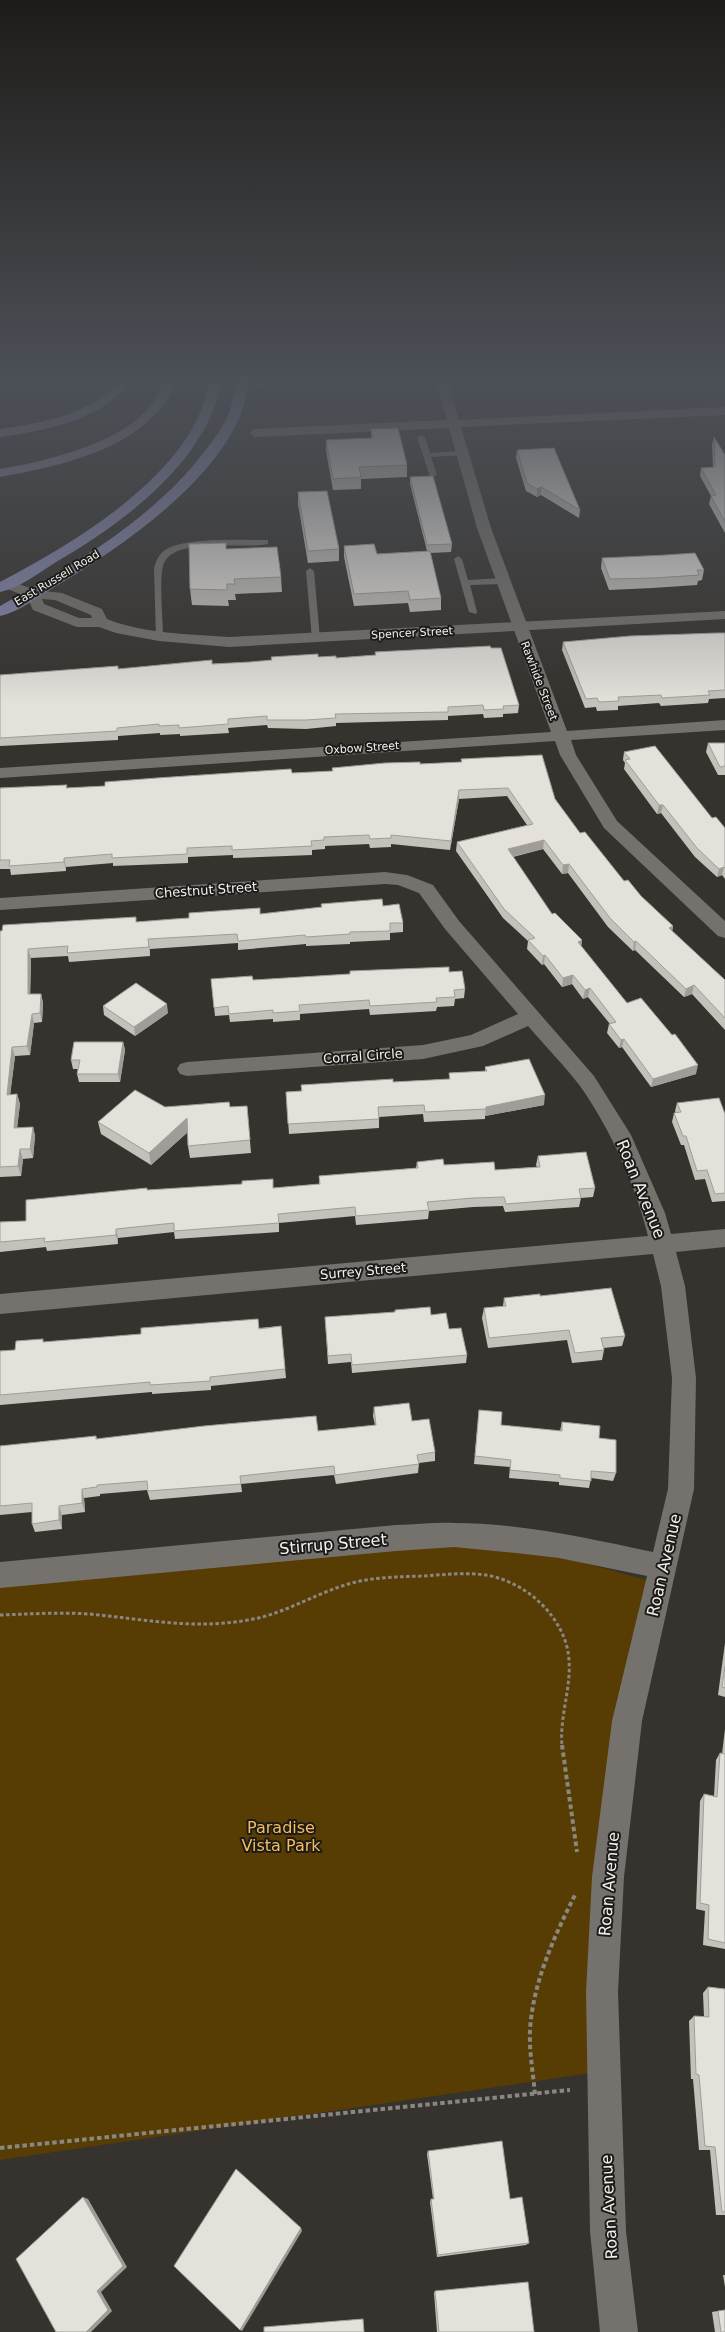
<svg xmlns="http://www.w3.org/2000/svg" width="725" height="2332" font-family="'DejaVu Sans',sans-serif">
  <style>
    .green { fill: #573c03 }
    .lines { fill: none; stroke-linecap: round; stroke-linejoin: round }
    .path-far1 { stroke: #8a8783; stroke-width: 3; stroke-dasharray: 3.5 2.5; stroke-linecap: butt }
    .path { stroke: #8a8783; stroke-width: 4; stroke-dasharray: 4.5 3; stroke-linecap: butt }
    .service { fill: #75716c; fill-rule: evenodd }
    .minor { fill: #75716c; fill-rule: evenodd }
    .tertiary { fill: #75716c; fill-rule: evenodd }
    .secondary { fill: #7d7b8c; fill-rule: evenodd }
    .primary { fill: #8585ab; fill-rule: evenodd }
    .wall { fill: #c4c1bb }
    .shaded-wall { fill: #a09d99 }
    .building { fill: #e4e0da; stroke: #a09d99 }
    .labels { text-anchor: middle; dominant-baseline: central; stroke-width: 4; stroke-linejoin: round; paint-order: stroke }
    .far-street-label { font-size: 11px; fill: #f2f0ed; stroke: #1c1b19 }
    .street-label { font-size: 13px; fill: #f2f0ed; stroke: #1c1b19 }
    .near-street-label { font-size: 16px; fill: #f2f0ed; stroke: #1c1b19 }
    .near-park-label { font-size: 16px; fill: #f7bd59; stroke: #1c1b19 }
  </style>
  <rect width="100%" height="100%" fill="#36332e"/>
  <path class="green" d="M377,1545l158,4 122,34 -59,489 -598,88v-576z"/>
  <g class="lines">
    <path class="path-far1" d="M0,1615c30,-1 59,-3 89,-1 55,5 103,16 159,6 33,-5 63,-24 94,-34 26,-9 53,-9 80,-10 18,-1 36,-3 54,-2 41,2 81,34 91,73 8,33 -8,66 -5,99"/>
    <g class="path">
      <path d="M562,1745l15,107"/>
      <path d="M535,2094c-2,-21 -6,-43 -5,-64 3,-48 24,-93 45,-135"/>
      <path d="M0,2148l570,-58"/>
    </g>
    <g class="service">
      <path d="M278,378l3,2 -1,1 -39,12 -4,-2z"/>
      <path d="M421,435l4,2 5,16 34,-2 4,2 -4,2 -33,2 6,18 -7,2 -13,-40z"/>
      <path d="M265,540h3v4c-24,6 -97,-9 -105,22 -4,16 0,52 0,70l-7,2 -2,-70c2,-7 5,-14 11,-18 19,-13 76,-10 100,-10z"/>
      <path d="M458,556l4,3 6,21 34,-2 4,3 -4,3 -32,1 7,27 -1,2 -7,-2 -15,-53z"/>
      <path d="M310,568l4,3 6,68 -4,3 -4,-3 -6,-68z"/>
    </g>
    <g class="minor">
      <path d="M435,378h12l12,42 266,-13v8l-264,12 30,101 76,203 158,-11v10l-154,10 5,15 41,66 108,100v17l-7,-2 -114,-108 -44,-73 -5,-14 -555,37v-10l551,-36 -74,-204 -28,-100 -194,9 -6,-4 6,-4 192,-9z"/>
      <path d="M385,872l22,3 26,10 26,36 135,155 37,59 34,78 6,21 54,-5v18l-49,5 9,34 11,92 -2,111 -52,232 -18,156 -6,115 8,239 12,101h-38l-10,-101 -4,-239 6,-115 20,-156 35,-145 -88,-18 -43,-5 -62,-6 -58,4 -396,37v-26l396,-37c19,0 39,-3 58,-2 67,0 133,15 199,29l15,-63 4,-111 -11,-92 -8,-32 -653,60v-20l648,-58c-12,-50 -38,-108 -68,-150 -16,-21 -35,-40 -52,-60l-45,20 -60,13 -236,17 -7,-2 -3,-5 3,-5 7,-2 236,-17 48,-10 47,-21 -73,-85 -26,-36 -21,-8 -13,-1 -385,26v-12z"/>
    </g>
    <path class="tertiary" d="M8,580l27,10 27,3 40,16 5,10c38,15 82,15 122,18l496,-26v8l-496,28 -70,-6 -43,-8 -17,-6h-22l-44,-17 -6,-13 -24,-10 -2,-3zM42,599l13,1 36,15 1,3h-13l-35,-14z"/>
    <g class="secondary">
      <path d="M121,378h12c-29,42 -85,52 -133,59v-8c42,-6 95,-15 121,-51z"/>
      <path d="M164,378h12c-3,7 -5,16 -10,23 -33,50 -111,66 -166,76v-8c47,-8 130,-27 156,-71 3,-6 5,-14 8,-20z"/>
    </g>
    <g class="primary">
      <path d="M211,378h12c-4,11 -6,24 -11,35 -27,64 -97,115 -156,149 -17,11 -37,26 -56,30v-10c70,-37 167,-94 200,-169 5,-11 7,-24 11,-35z"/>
      <path d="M237,378h12c-2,12 -4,24 -8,36 -29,71 -121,134 -185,172 -17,10 -37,26 -56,30v-10c71,-40 144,-81 197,-145 12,-15 24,-30 32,-48 4,-11 6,-23 8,-35z"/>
    </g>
  </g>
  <g class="wall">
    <path d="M498,378h21l-20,1z"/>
    <path d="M644,378h43v3l-40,2z"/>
    <path d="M371,429l36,36v12l-46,2v10l-28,1 -7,-39v-11l45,-2z"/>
    <path d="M714,437l11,18v78l-16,-29 2,-8 -11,-20 1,-8 12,-1 -1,-23z"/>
    <path d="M517,450l63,60 -1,8 -38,-23 -4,2 -11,-6 -10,-33z"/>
    <path d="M410,477l42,67 -1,8 -21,1 11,45v12l-31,2 -2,-9 -54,3 -10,-49v-11l33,8 50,-3 -17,-67z"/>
    <path d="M298,492l41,57v12l-31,2 -10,-59z"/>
    <path d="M227,549l54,28 1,15 -47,2 1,6h-8l1,6 -37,-1 -2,-16z"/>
    <path d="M602,558l102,12 -2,10 -4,1 -1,4 -45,3 -43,2 -8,-22z"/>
    <path d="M725,633v65l-16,1 -1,4 -47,3 -2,-3 -41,3v4l-21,1 -1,-4 -11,1 -23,-58 1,-8z"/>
    <path d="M491,648l28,57 -1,8 -15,1v3l-19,1 -1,-4 -35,2v4l-112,3v3l-30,3 -38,-1 -1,-3 -39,3 1,5 -49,3v-2l-20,1v-2l-42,3v4l-118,6v-71l118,-9v3l132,-7 68,-5 18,1 39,-3v-3z"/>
    <path d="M708,743h17v32h-7l-12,-23z"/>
    <path d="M624,752l88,66 13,10v51l-3,-4 -5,2 -22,-20 -34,-44 -4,1 -33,-45 1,-6 -2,-3z"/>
    <path d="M461,759l94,40 25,34 44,48 17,15 32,30 -1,6 53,48v50l-33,-36 -8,3 -49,-47 -2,1 -25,-24 -40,-54 -6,1 -19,-25 -30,8 39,57 30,26 -1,6 46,57 69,71 -45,13 -29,-40 -3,1 -12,-15 2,-9h1l-22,-27 -5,2 -11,-15 -10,3 -18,-23 -2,1 -15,-16 1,-8 -25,-23 -47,-67 1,-9 70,-17 -20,-29 -48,3 -9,51 -59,-6v3l-21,1 -1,-4 -44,2v3l-13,1v5l-79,3v-3l-45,2v6l-75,3v-3l-47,4v4l-55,4 -1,-6h-10v-81l67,-3v3l38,-2 227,-15v-3l129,-6z"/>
    <path d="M383,906l20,17v9l-13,1v7l-40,2v2l-44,2v-2l-68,6v-7l-88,6v7l-81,6 -1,-6 -37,2 -1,36h11l2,9 -1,19 -8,1 -4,32 -15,1 -5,39 7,-1 3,10 -3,24 16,-1 2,9 -2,22 -10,1 -2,17 -21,1v-246z"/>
    <path d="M350,971l99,1 16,17 -1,9 -9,1 -1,7 -17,1 -1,4 -66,4 -1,-6 -69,5v6l-27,2v-3l-43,3 -1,-7 -14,1 -4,-37 42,1 97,-6z"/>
    <path d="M103,1006l65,7 -33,23 -31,-21z"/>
    <path d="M123,1042l2,8 -5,32h-41l-2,-8 1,-5h-5l-2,-9z"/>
    <path d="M485,1067l59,38 -59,11v3l-61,3 -1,-8 -44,3v11l-90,6 -3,-42 15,-1v-6l92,-3 56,-3v-6l36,-2z"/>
    <path d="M677,1103l48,11v87l-13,1 -7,-23 -10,1 -11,-35h-3l-9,-23 2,-9h2l-1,-2z"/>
    <path d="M247,1106l4,47 -61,5 -2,-12v-14l-37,33 -50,-31 -3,-12 67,-15h65z"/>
    <path d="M538,1156l57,32 -2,9 -12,1 -2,9 -74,5 -2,-6 -30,1 -44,4 -1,8 -72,6 -1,-9 -76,7v9l-104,7 -1,-7 -56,6v6l-71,7 -1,-4 -46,5v-30l26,-1 122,-31 125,-2 46,-4v-8l97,-8 1,-6 78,8 42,-3 -1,-2z"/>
    <path d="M504,1298l121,38 -3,10 -18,2v2l-2,10 -30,3 -5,-23 -79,8 -6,-30 2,-10 19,-2z"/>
    <path d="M431,1315l18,14 18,26 -1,8 -114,10 -1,-11 -23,2 -3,-47z"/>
    <path d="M281,1326l5,52 -75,8v4l-59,4v-2l-152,13v-54l15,-1 29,-8 215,-14z"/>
    <path d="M374,1407l38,14 23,31v9l-16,2 -1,10 -82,11 -2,-9 -93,9 1,8 -92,8 -3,-10 -47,4v2l-16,2 1,14 -23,3v14l-27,3 -3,-8v-12l-32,3v-69l96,-10 1,3 221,-8 57,-6 -2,-9z"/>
    <path d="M479,1410l22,15 59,6 2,-9 37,16 17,35 -3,8 -22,-3 -2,10 -30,-3v-3l-50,-4 1,-11 -36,-3z"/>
    <path d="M725,1643v54l-7,-2z"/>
    <path d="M725,1729v220l-22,-4 2,-34 -9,-2 4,-108 4,-7 10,2 2,-36 4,-7 2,1z"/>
    <path d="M708,1987l17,2v226h-9l-6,-65h-11l-6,-71h-2l-2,-58 5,-5 10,1 -1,-24z"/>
    <path d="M428,2151l82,48 19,44 -3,2 -89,12 -7,-55 1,-3h2l-6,-45z"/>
    <path d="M723,2275h2v12z"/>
    <path d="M435,2291l99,41h-97l-3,-39z"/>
    <path d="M718,2311l7,21h-10l-3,-20z"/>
  </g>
  <g class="shaded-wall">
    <path d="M541,487v8l-4,2v-8z"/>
    <path d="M459,790v9l-9,51 1,-9z"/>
    <path d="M659,805h4l-2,8 -4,1z"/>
    <path d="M544,840l-1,9 -36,9 1,-9z"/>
    <path d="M64,858l2,9v4l-2,-9z"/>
    <path d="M569,864l-1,9 -6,1 1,-9z"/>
    <path d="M724,867l-2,8 -5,2 2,-8z"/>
    <path d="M673,926l-2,9 -2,-7z"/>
    <path d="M148,939l2,10v7l-1,-9z"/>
    <path d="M582,940l-1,9 -3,-7z"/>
    <path d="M636,941l-1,9 -2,1 1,-9z"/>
    <path d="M28,949l3,9 -1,46 -2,-10z"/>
    <path d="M545,955l-1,9 -2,1 1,-9z"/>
    <path d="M573,975l-1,9 -10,3 1,-9z"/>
    <path d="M694,985l-2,9 -8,3 2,-8z"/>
    <path d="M590,988l-2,9 -5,2 2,-9z"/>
    <path d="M41,994l2,9 -1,19 -2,-9z"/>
    <path d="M167,1004l1,9 -33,23 -1,-9z"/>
    <path d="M32,1014l2,9 -4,32 -3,-9z"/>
    <path d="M624,1039l-2,8 -3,1 2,-8z"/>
    <path d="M123,1042l2,8 -5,32 -2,-8z"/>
    <path d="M12,1047l3,9 -6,48 -2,-9z"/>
    <path d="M698,1065l-2,9 -45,13 2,-8z"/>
    <path d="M17,1094l3,10 -4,33 -2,-9z"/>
    <path d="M545,1095l-1,10 -59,11 1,-9z"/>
    <path d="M187,1118l2,13 -38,34 -2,-12z"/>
    <path d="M33,1127l2,9 -2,22 -3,-9z"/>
    <path d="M20,1149l3,10 -2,17 -3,-10z"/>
    <path d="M116,1229l2,9v6l-2,-9z"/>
    <path d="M82,1489l2,9 1,14 -3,-9z"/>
    <path d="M59,1506l3,9v14l-3,-9z"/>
    <path d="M83,2197l5,2 39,68 -26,25 11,19 -21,21h-5l11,-41z"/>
    <path d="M301,2228l1,3 -60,100 -2,-1z"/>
  </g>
  <g class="building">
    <path d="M398,428l9,37 -48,2 2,10 -28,2 -7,-39 47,-2 -2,-9z"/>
    <path d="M714,437l11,18v67l-14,-26 5,-1 -15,-27 14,-1z"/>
    <path d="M554,448l26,62 -39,-23 -4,2 -10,-6 -10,-33z"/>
    <path d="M433,476l19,68 -25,1 -17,-68z"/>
    <path d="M327,491l12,58 -31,2 -10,-59z"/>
    <path d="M226,543v6l51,-2 4,30 -47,2 1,5h-8v6l-37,-1 -1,-45z"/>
    <path d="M374,544l3,10 53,-3 11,47 -31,2 -2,-9 -54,3 -10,-48z"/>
    <path d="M695,553l9,17h-7l2,5 -45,3 -44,1 -8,-21 64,-3z"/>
    <path d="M717,633h8v57l-17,1 2,4 -48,3 -1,-3 -43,2 1,4 -20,1 -2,-4 -11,1 -23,-57 67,-6z"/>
    <path d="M490,646l1,2h10l18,57 -16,1 1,3 -20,1 -1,-5 -35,2v5l-113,2 1,4 -30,2h-39v-4l-39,3v5l-49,4v-3l-20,1v-2l-42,4v3l-117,7v-63l118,-9v3l94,-9v4l38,-2 22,-2 -1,-3 47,-3v3l18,-1v2l40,-3 -1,-3z"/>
    <path d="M708,743h17v23l-5,1z"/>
    <path d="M655,746l57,72 4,-1 9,11v40l-1,-1 -5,2 -22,-21 -34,-43h-4l-34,-45 5,-1 -6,-7z"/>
    <path d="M542,755l13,44 25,34 5,-1 39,49 4,-1 13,16 32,30 -4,2 56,52v38l-31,-33 -8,4 -50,-48 -2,1 -24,-24 -41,-54 -6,1 -19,-25 -36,9 44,65 3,-1 27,27 -4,2 49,61 14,-5 31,37 3,-1 23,31 -45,14 -29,-40 -3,1 -12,-16 7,-2 -26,-34 -5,2 -12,-15 -10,3 -18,-23 -2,1 -15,-16 7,-2 -31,-29 -47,-67 76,-18 -25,-36 -49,2 -8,51 -60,-6v3l-21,1 -1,-4 -45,2v3l-13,1 1,5 -80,4v-4l-45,2v6l-75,4v-4l-48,4v4l-55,4 1,-6h-10v-72l67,-3 -1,3 39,-2v-4l52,-4 134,-9 1,4 41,-2 -1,-3 53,-5 35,-1v2l42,-2 -1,-3z"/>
    <path d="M382,899l1,7 16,-2 4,19h-13v8l-40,1v2l-44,3 -1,-2 -67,6 -1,-7 -89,5 1,8 -82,6 1,-7 -40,3v45h13l-1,19 -8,1 -5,32 -15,1 -5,48 10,-1 -3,34 19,-1 -3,22h-10l-2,17 -18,1v-236h2l1,-6 133,-8v5l38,-3 15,-1v-5l71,-5v6l62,-7 -1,-3z"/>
    <path d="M449,967v5l13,-1 3,18 -11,1 1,7 -19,1 1,4 -67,4 -1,-6 -70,5 1,6 -27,2v-3l-44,4 -1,-8 -14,2 -3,-29 41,-3 1,4 97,-6v-3z"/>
    <path d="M136,983l31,21 -33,23 -31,-21z"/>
    <path d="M74,1042h49l-5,32h-41l3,-14h-9z"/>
    <path d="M529,1059l16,36 -59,12v2l-61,3 -1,-7 -46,2 1,12 -91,5 -2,-32 16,-1 -1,-6 92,-6v3l57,-3 -1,-6 38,-2 -2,-4z"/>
    <path d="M135,1090l30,17 64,-5 1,5 17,-1 3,34 -62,6 -1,-28 -38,35 -51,-31z"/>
    <path d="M719,1098l6,16v79l-10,1 -8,-24 -10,1 -11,-35h-3l-9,-23 7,-1 -4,-9z"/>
    <path d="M586,1152l9,36 -16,1 2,9 -75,6 -2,-7 -31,1 -46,4 2,8 -73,6 -1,-9 -77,7 1,9 -105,8v-8l-58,6v6l-72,7 1,-4 -45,4v-20l26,-1v-21l121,-12v2l95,-6v-3l31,-2v9l47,-4 -1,-8 99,-8 -1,-6 26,-3 1,6 50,-3 1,8 45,-3 -2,-11z"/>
    <path d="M611,1288l14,48 -24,2 3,12 -29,3 -6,-23 -80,8 -5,-30 22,-2 -2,-8 36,-4v2z"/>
    <path d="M430,1307l1,8 15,-2 3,16 12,-1 6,27 -115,10 -1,-11 -23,2 -3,-39 70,-5v-2z"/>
    <path d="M258,1319l1,10 22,-3 4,43 -75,8v4l-60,4v-3l-150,13v-44l15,-1 1,-9 27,-2v3l98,-8v-6z"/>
    <path d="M409,1403l3,18 17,-2 6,33 -18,3 2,9 -84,11 -1,-9 -94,10 1,8 -93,7 -1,-10 -50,4v2l-15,2v14l-23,3v14l-27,4v-21l-32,3v-60l96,-10v3l108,-13 112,-10 2,15 58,-6 -2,-18z"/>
    <path d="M479,1410l23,2 -1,13 61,6v-9l38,4 -1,12 17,2v33l-25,-2v10l-31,-3v-3l-50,-5 1,-10 -36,-4z"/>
    <path d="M725,1666v22l-3,-1z"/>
    <path d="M720,1753l5,1v189l-17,-4 1,-34 -9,-2 4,-109 13,3z"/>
    <path d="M708,1987l17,2v223h-3l-7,-65 -10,-1 -6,-71 -3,-1 -2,-58 15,1z"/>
    <path d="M502,2141l8,58 12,-2 7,46 -91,12 -7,-56h3l-6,-48z"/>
    <path d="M236,2169l65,59 -61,102 -66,-64z"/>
    <path d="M83,2197l40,69 -26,25 11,19 -22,22h-30l-40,-73z"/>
    <path d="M528,2282l6,50h-95l-4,-41z"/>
    <path d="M725,2310v22h-4l-3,-21z"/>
    <path d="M363,2319l1,13h-100v-5z"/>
  </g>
  <linearGradient id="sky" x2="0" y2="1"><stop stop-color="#1e1c19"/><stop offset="0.54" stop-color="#4c5057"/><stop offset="1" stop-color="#4c5057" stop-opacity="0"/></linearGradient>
  <rect width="725" height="704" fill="url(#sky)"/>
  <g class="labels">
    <g class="far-street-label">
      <text transform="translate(57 578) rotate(-31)">East Russell Road</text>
      <text transform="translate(412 633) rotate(-3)">Spencer Street</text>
      <text transform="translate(539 681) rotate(69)">Rawhide Street</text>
      <text transform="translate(362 748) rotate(-4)">Oxbow Street</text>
    </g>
    <g class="street-label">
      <text transform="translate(206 890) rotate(-4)">Chestnut Street</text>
      <text transform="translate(363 1056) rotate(-4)">Corral Circle</text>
      <text transform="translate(363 1271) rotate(-5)">Surrey Street</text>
    </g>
    <g class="near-street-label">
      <text transform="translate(641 1189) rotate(68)">Roan Avenue</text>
      <text transform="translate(333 1544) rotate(-5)">Stirrup Street</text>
      <text transform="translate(664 1565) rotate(-77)">Roan Avenue</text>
      <text transform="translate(609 1884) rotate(-85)">Roan Avenue</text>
      <text transform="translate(609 2207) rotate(-93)">Roan Avenue</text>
    </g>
    <g class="near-park-label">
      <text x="281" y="1827">Paradise<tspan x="281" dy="18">Vista Park</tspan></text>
    </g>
  </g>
</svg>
